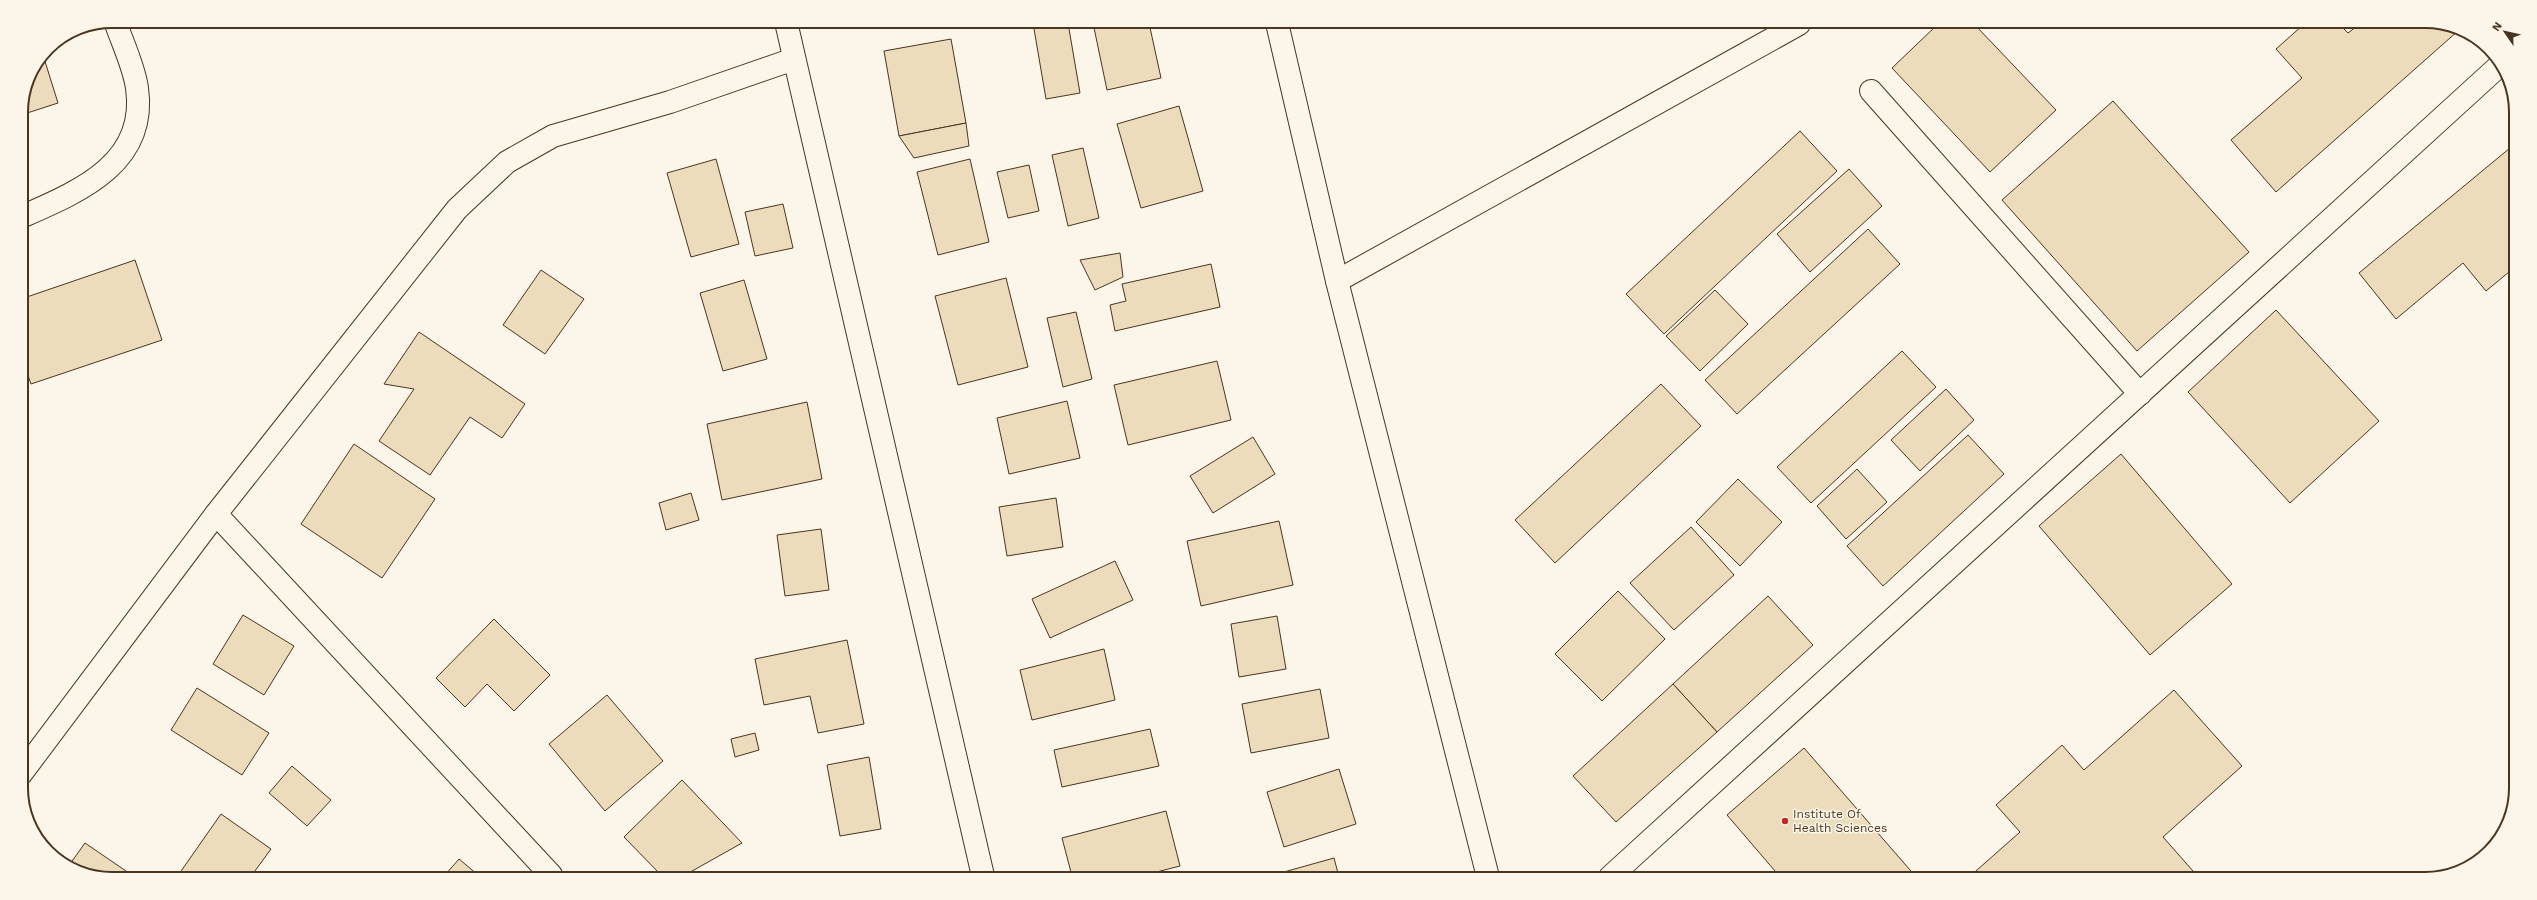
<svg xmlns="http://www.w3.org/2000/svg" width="2537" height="900" font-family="'Work Sans',sans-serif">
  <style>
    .building { fill: #ecdcbc; stroke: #4a3520 }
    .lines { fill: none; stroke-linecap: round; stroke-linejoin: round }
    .minor-casing { stroke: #4a3520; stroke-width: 24 }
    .major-casing { stroke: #4a3520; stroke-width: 24 }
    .minor { stroke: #fbf6e9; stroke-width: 22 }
    .major { stroke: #fbf6e9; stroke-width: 22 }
    .poi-dot { fill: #c62828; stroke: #fbf6e9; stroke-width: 1.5 }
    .labels { text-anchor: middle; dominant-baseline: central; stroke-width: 3; stroke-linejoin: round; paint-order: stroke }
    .poi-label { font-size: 12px; fill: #4a3520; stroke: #fbf6e9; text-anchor: start }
    .rim { fill: none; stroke: #4a3520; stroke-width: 2 }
  </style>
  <rect width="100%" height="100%" fill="#fbf6e9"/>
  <g class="building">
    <path d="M1033,23h35l12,70 -34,6z"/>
    <path d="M1093,23h56l12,55 -54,12z"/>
    <path d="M1937,25h38l81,85 -66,62 -98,-104z"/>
    <path d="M2303,25l38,1 7,7 9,-7h97l5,4 -183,162 -45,-52 71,-62 -26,-29z"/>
    <path d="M951,39l15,84 -67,13 -15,-85z"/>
    <path d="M43,55l15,48 -37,12 7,-38z"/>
    <path d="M2113,101l136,151 -112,99 -135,-151z"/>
    <path d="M1179,106l24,85 -62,17 -24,-84z"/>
    <path d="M966,123l3,23 -55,12 -15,-22z"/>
    <path d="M1800,131l37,40 -173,163 -38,-40z"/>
    <path d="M2516,143l-1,124 -29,24 -23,-28 -67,56 -37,-46z"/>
    <path d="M1083,148l16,70 -31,8 -16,-71z"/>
    <path d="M716,159l23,85 -48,13 -24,-84z"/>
    <path d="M970,159l19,83 -51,13 -21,-83z"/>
    <path d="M1029,165l10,46 -31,7 -11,-46z"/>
    <path d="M1849,169l33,37 -72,66 -33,-38z"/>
    <path d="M783,204l10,44 -38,8 -10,-44z"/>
    <path d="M1868,229l32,35 -163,150 -32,-34z"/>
    <path d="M1120,253l3,24 -28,13 -15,-30z"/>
    <path d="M135,260l27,80 -131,44 -10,-28v-57z"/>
    <path d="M1211,264l9,43 -105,24 -5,-26 16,-4 -4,-17z"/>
    <path d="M541,270l43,29 -39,55 -42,-29z"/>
    <path d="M1006,278l22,89 -70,18 -23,-89z"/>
    <path d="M744,280l23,79 -44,12 -23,-78z"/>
    <path d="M1715,290l33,34 -48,47 -34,-35z"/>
    <path d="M2276,310l103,111 -89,82 -102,-111z"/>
    <path d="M1076,312l16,67 -29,8 -16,-69z"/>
    <path d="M419,332l106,72 -23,34 -32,-21 -40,58 -51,-34 35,-52 -30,-5z"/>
    <path d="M1902,351l34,36 -125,116 -34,-36z"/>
    <path d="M1217,361l14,59 -103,25 -14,-60z"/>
    <path d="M1661,384l40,42 -146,137 -40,-43z"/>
    <path d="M1946,389l28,31 -54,51 -29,-31z"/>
    <path d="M1067,401l13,57 -71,16 -12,-56z"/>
    <path d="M807,402l15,77 -100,21 -15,-76z"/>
    <path d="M1968,435l36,39 -121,112 -36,-40z"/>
    <path d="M1253,437l22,37 -62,39 -23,-37z"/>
    <path d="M354,444l81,55 -53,79 -81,-54z"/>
    <path d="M2121,454l111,130 -82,71 -111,-129z"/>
    <path d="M1857,469l30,33 -41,37 -29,-33z"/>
    <path d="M1738,479l44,43 -42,44 -44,-44z"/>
    <path d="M691,493l8,27 -33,10 -7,-27z"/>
    <path d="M1056,498l7,49 -56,9 -8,-49z"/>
    <path d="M1279,521l14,64 -92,21 -14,-65z"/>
    <path d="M1691,527l43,48 -60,55 -44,-47z"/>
    <path d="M821,529l8,61 -44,6 -8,-61z"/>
    <path d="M1115,561l18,39 -83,38 -18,-39z"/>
    <path d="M1618,591l47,48 -63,62 -47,-47z"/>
    <path d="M1768,596l45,49 -96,87 -44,-48z"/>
    <path d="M243,615l51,31 -30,49 -51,-31z"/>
    <path d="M1277,616l9,53 -47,8 -8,-53z"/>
    <path d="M494,619l56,56 -36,36 -27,-27 -22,23 -29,-29z"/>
    <path d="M847,640l17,84 -46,9 -8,-37 -46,9 -9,-46z"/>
    <path d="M1104,649l11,51 -83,20 -12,-50z"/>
    <path d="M1673,684l44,48 -101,90 -43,-46z"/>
    <path d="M197,688l72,45 -27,42 -71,-45z"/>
    <path d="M1320,689l9,49 -78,15 -9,-49z"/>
    <path d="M2174,690l68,76 -79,71 37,42 -232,-1 52,-46 -24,-27 66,-60 22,25z"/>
    <path d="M607,695l56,66 -58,50 -56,-67z"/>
    <path d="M1150,729l9,37 -97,21 -8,-37z"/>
    <path d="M755,733l4,17 -24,7 -4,-18z"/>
    <path d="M1804,748l113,130h-136l-54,-63z"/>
    <path d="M869,757l12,72 -41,7 -13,-71z"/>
    <path d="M292,766l39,34 -24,26 -38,-33z"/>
    <path d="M1339,769l17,55 -72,23 -17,-55z"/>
    <path d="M682,780l60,63 -57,32h-24l-37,-38z"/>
    <path d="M1166,811l14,55 -39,10h-69l-10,-38z"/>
    <path d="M221,814l50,35 -19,26 -73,-1z"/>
    <path d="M85,843l41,28 -2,3h-21l-4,-3 -2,3h-14l-13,-10z"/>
    <path d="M1334,858l5,19h-73z"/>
    <path d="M459,859l19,16h-33z"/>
  </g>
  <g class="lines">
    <defs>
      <g id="minor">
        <path d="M786,22l197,854"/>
        <path d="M1871,91l269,303"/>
        <path d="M21,217c57,-25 127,-53 116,-129 -3,-22 -15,-46 -22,-67"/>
        <path d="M1337,281l462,-257"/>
        <path d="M216,514l335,361"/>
        <path d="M21,774l195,-260 241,-305 50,-47 46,-26 117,-34 124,-43"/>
        <path d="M1610,877l890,-812"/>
      </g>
      <path id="major" d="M1277,23l60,258 151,596"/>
    </defs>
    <use href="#minor" class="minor-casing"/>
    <use href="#major" class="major-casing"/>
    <use href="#minor" class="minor"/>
    <use href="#major" class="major"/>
  </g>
  <circle class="poi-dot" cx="1785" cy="821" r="4"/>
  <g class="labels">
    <g class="poi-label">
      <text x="1793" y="814">Institute Of<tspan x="1793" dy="14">Health Sciences</tspan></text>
    </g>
  </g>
  <path d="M0 0H2537V900H0ZM112 28H2425A84 84 0 0 1 2509 112V788A84 84 0 0 1 2425 872H112A84 84 0 0 1 28 788V112A84 84 0 0 1 112 28Z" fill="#fbf6e9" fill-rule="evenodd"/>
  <path class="rim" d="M112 28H2425A84 84 0 0 1 2509 112V788A84 84 0 0 1 2425 872H112A84 84 0 0 1 28 788V112A84 84 0 0 1 112 28Z"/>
  <g transform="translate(2505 32) rotate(304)" stroke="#fbf6e9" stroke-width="3" paint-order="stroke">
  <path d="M0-3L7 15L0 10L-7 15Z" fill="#4a3520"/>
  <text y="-6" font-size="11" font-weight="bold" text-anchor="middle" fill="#4a3520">N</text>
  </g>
</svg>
